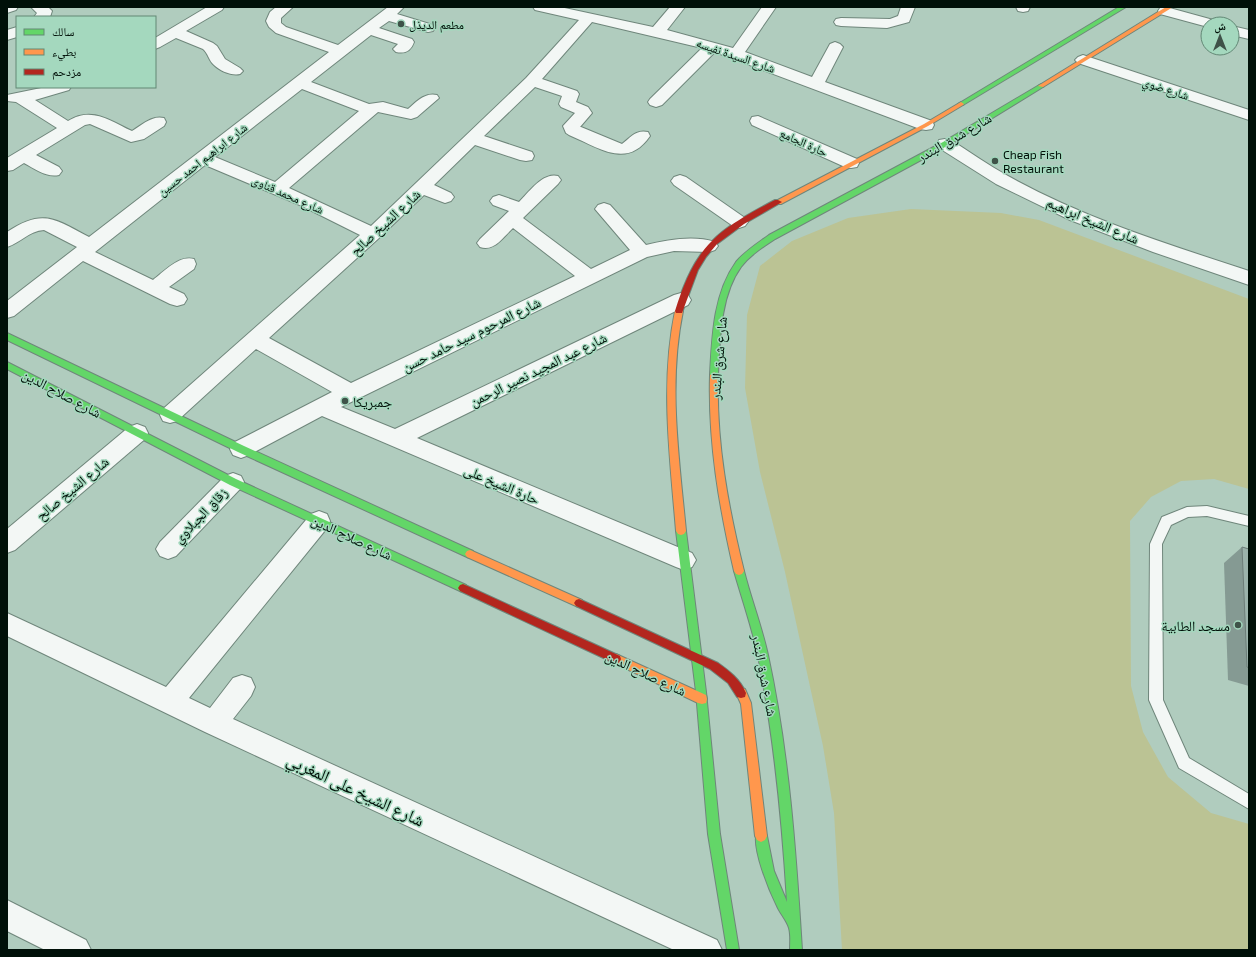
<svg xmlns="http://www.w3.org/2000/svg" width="1256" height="957" font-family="'Exo 2','Noto Naskh Arabic',sans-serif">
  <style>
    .green { fill: #bbc394 }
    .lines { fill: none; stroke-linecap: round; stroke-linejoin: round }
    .lane-casing { stroke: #6f867b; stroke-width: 2 }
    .street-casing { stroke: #6f867b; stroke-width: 2 }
    .fast-casing { stroke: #6f867b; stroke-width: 2 }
    .slow-casing { stroke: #6f867b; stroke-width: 2 }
    .jam-casing { stroke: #6f867b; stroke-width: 2 }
    .lane { fill: #f3f7f5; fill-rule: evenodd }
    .street { fill: #f3f7f5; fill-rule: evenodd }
    .fast { fill: #63d668; fill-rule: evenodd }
    .slow { fill: #ff974d; fill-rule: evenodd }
    .jam { fill: #b3261e; fill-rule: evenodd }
    .wall { fill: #859a93 }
    .building { fill: #9bb3ab; stroke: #6c7d78 }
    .poi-dot { fill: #3e5248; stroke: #a4d8be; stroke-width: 1.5 }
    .labels { text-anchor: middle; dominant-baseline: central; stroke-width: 3; stroke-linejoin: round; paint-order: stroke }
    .far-poi-label { font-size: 12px; fill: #001008; stroke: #a4d8be; text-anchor: start }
    .far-street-label { font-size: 12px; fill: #001008; stroke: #a4d8be }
    .street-label { font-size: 14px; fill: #001008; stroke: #a4d8be }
    .poi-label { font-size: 14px; fill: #001008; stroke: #a4d8be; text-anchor: start }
    .near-street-label { font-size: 17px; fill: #001008; stroke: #a4d8be }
  </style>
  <rect width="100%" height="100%" fill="#b0ccbe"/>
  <path class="green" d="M911,209l90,4 38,7 210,79v190l-35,-10 -33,2 -30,16 -21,24 1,165 12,46 25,45 43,36 38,11v126h-407l-8,-137 -11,-67 -38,-174 -25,-100 -15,-84 2,-73 13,-49 32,-25 56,-23z"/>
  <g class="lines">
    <defs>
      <path id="lane" d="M1207,506l42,10v10l-42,-10 -19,1 -17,8 -9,19 1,156 26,58 60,36v15l-70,-41 -30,-68 1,-156 12,-27 25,-10z"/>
      <g id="street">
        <path d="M7,7h11l-2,3 -9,3z"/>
        <path d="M31,7h17l4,4 -2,6h-16l3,-4z"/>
        <path d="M207,7h17l-2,3 -36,21 27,12 4,3 8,13 15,9 3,3 -3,3c-8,2 -20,-3 -26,-9 -5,-4 -6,-12 -11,-16l-27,-11 -16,9 -5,2v-11z"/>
        <path d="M276,7h17l-12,11v5l5,4 52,18 50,-38h16l-7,7 36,11 2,3 -2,3 -5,1 -39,-11 -10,7 33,11 2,3c-3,9 -9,12 -18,10l-3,-3 5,-5 -27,-9 -60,47 58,22 14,-2 25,7c8,-7 17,-17 29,-14l2,3 -22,19 -6,2 -33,-7 -89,76 82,38 155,-148 53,-58 -44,-10 -2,-3h27l93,20 17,-20h15l-18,23 66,18 29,-41h14l-31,45 67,25 18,-33 5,-2 5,2 3,3 -18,35 107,39 2,4 -2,4 -6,1 -6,-1 -205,-77 -53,53 -6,2 -6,-2 -2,-3 2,-3 52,-51 -110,-26 -50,57 35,12 2,3 -3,8 12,5 4,6 -12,14h1l41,17c8,-6 14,-15 26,-12l2,4c-23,34 -52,11 -81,-1l-3,-2 -3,-7 12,-13 -14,-6 -2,-3 3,-8 -27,-9 -51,49 48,16 2,4 -2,4 -6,1 -6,-1 -45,-15 -41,40 17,8 3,4 -3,4 -6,2 -21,-8 -45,43 -110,100 82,45 224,-107 -62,-48c-10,9 -19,24 -33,19l-3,-4 3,-4 29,-28 -16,-6 -3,-4 3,-4 6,-2 20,7c10,-10 24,-30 39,-26l3,4 -3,4 -35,34 68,51 39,-19 -35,-41 3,-4 6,-2 6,2 36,40c22,-5 47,-10 69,-3l3,4 -3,4 -6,2 -35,-1 -27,6 -306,150 54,22 279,-134 7,-2 7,2 3,5 -3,5 -271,133 275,115 4,7 -4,7 -8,3 -8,-3 -354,-151 -73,39 -8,3 -8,-3 -3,-6 3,-6 99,-51 -76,-43 -79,72 -7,2 -7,-2 -3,-6 3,-6 197,-174 -58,-29 -97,-41 -110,87 58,28c12,-9 26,-25 41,-21l2,5 -2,5 -25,18 15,7 3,5 -3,5 -7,2 -7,-2 -87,-43 -69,55 -7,2v-17l70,-54 -33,-17c-15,1 -24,13 -37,17v-15c36,-24 48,-13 82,5l240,-185 -53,-19 -7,-6 -3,-6 4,-9zM302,89l57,22 -84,71 -60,-25z"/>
        <path d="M901,7h14l-6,15 -22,6 -46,-2 -5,-1 -2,-3 2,-3 5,-1 49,1 8,-3z"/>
        <path d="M1016,7h14l-2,4 -5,1 -5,-1z"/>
        <path d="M1166,7l51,14 2,3h-11v3l-48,-13 -2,-3 2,-3z"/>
        <path d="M1232,26l17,4v9l-17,-4z"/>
        <path d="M17,27v10l-10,3v-10z"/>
        <path d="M1083,55l166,55v10l-171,-57 -3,-3 3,-3z"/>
        <path d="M46,87h25l-2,3 -34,10 33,21c24,-15 42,0 64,10 10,-6 20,-16 32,-13l2,4 -2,4 -20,13 -13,3 -41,-18 -5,1 -49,30 23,12 3,4 -3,4c-12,3 -24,-6 -35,-12l-11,7 -6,1v-13l50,-30 -41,-26 -9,-1v-6z"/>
        <path d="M758,116l99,43 2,4 -2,4 -6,1 -6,-1 -93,-42 -2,-4 2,-4z"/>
        <path d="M945,139l6,1c19,12 37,25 57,36 75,42 159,68 241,95v14l-96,-33 -83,-32 -74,-36 -57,-36 -2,-4 2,-4z"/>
        <path d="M680,175l6,2 59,41 3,4 -3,4 -6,2 -6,-2 -59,-41 -3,-4 3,-4z"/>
        <path d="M137,424l8,3 3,6 -3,6 -130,111 -8,3v-24l122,-102z"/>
        <path d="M233,473l8,3 3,6 -3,6 -65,68 -8,3 -8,-3 -4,-7 4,-7 65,-66z"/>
        <path d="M319,511l8,3 3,7 -3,7 -138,170 21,10 23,-30 9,-3 9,3 4,9 -4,9 -18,23 484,221 5,10h-48l-469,-218 -198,-96v-23l159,74 145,-173z"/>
        <path d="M7,900l79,40 5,10h-46l-38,-19z"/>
      </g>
      <g id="fast">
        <path d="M1119,7h7l-163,98 -5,-1z"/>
        <path d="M1041,84l3,2 -1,1 -96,59 -172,93c-12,8 -25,16 -34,28 -21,29 -21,73 -23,108l-1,2h-6l-1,-2c2,-37 3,-81 26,-113 9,-11 22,-19 33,-27l174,-93z"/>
        <path d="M7,333l237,113 229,105 2,3 -2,3 -3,1 -3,-1 -229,-105 -231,-112z"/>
        <path d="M7,362l229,117 230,106 2,3 -2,3 -3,1 -3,-1 -230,-106 -223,-116z"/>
        <path d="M681,527l3,1 2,3 20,161 14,142 19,116h-12l-19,-116 -12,-142 -20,-161 2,-3z"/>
        <path d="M739,567l3,1 2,3c7,28 18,56 24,84 21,97 28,196 34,295h-12c0,-7 1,-15 -1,-22 -2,-7 -9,-15 -12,-22 -7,-14 -26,-59 -20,-74l4,-2 4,2 2,4 7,35 13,31c-5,-83 -13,-165 -29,-246 -6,-29 -16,-57 -24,-85l2,-3z"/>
      </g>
      <g id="slow">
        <path d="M1166,7h7l-130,80 -5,-1z"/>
        <path d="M961,102l3,2 -1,1 -35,21 -147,78h-3l-4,-2 150,-78z"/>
        <path d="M679,308l4,3c-15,73 -4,146 3,220l-2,3 -3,1 -3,-1 -2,-3c-6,-74 -16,-147 -1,-220z"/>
        <path d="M714,372l4,3c-2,67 10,131 26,196l-2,3 -3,1 -3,-1 -2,-3c-15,-65 -26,-129 -24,-196z"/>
        <path d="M470,550l112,50 2,3 -2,3 -3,1 -3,-1 -109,-49 -2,-3 2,-3z"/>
        <path d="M616,654l90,41 1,4 -1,4 -4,1 -4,-1 -86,-41 -1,-3 1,-3z"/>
        <path d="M741,688l4,1 6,14 16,133 -2,4 -4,2 -4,-2 -2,-4 -14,-132 -5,-11 1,-4z"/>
      </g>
      <g id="jam">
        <path d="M775,200h3l4,2 -38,22 -27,20 -11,13 -8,13 -16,43h-6l-1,-2c21,-66 41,-80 100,-111z"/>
        <path d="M463,584l157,72 1,3 -1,3 -4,2 -4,-2 -152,-71 -2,-3 2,-3z"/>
        <path d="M579,599l139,64c11,8 22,16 28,30l-1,4 -4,1 -4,-1 -9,-14 -18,-14 -134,-63 -2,-3 2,-3z"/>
      </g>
    </defs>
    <use href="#lane" class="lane-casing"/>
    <use href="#street" class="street-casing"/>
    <use href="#fast" class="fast-casing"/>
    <use href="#slow" class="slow-casing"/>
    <use href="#jam" class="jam-casing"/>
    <use href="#lane" class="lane"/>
    <use href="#street" class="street"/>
    <use href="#fast" class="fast"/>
    <use href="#slow" class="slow"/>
    <use href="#jam" class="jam"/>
  </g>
  <path class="wall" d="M1242,547l7,2v137l-21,-6 -4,-117z"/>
  <path class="building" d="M1242,547l7,2v119l-2,-1z"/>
  <g class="poi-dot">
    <circle cx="401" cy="24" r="4"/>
    <circle cx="995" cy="161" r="4"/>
    <circle cx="345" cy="401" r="4"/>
    <circle cx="1238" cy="625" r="4"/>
  </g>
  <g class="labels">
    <g class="far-poi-label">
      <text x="409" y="24">مطعم الديذل</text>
      <text x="1003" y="154">Cheap Fish<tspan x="1003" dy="14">Restaurant</tspan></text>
    </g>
    <g class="far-street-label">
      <text transform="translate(736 55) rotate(19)">شارع السيدة نفيسه</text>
      <text transform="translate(1166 88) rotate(18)">شارع ضوي</text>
      <text transform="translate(804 142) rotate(24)">حارة الجامع</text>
      <text transform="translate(202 159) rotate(-38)">شارع ابراهيم احمد حسين</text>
      <text transform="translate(288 194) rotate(24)">شارع محمد قناوى</text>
    </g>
    <g class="street-label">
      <text transform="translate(954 137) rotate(-30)">شارع شرق البندر</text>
      <text transform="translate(1093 220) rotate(23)">شارع الشيخ ابراهيم</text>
      <text transform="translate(385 222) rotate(-43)">شارع الشيخ صالح</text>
      <text transform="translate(471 334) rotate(-26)">شارع المرحوم سيد حامد حسن</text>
      <text transform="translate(718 358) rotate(-85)">شارع شرق البندر</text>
      <text transform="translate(538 369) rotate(-26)">شارع عبد المجيد نصير الرحمن</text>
      <text transform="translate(62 393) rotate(28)">شارع صلاح الدين</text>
      <text transform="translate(502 484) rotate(23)">حارة الشيخ على</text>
      <text transform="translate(72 488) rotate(-40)">شارع الشيخ صالح</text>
      <text transform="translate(200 515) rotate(-46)">زقاق الجبلاوي</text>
      <text transform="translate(352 537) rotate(25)">شارع صلاح الدين</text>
      <text transform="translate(646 673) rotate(25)">شارع صلاح الدين</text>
      <text transform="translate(765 675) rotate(79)">شارع شرق البندر</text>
    </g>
    <g class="poi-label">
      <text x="353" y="401">جمبريكا</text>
      <text x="1230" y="625" text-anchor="end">مسجد الطابية</text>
    </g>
    <g class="near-street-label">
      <text transform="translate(356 789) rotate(25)">شارع الشيخ على المغربي</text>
    </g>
  </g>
  <rect width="1256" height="957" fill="none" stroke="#001008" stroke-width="16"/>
  <rect x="16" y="16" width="140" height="72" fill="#a4d8be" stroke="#628875"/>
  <rect x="24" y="29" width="20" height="6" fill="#63d668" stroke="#628875"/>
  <text x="52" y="36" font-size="12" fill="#001008">سالك</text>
  <rect x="24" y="49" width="20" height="6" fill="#ff974d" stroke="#628875"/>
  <text x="52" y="56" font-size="12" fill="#001008">بطيء</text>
  <rect x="24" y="69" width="20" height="6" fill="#b3261e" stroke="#628875"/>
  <text x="52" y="76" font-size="12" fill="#001008">مزدحم</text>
  <g transform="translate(1220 36)"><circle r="19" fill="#a4d8be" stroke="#628875"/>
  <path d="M0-3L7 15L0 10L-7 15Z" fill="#3e5248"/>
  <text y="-6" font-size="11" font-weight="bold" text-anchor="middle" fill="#001008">ش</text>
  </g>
</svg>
